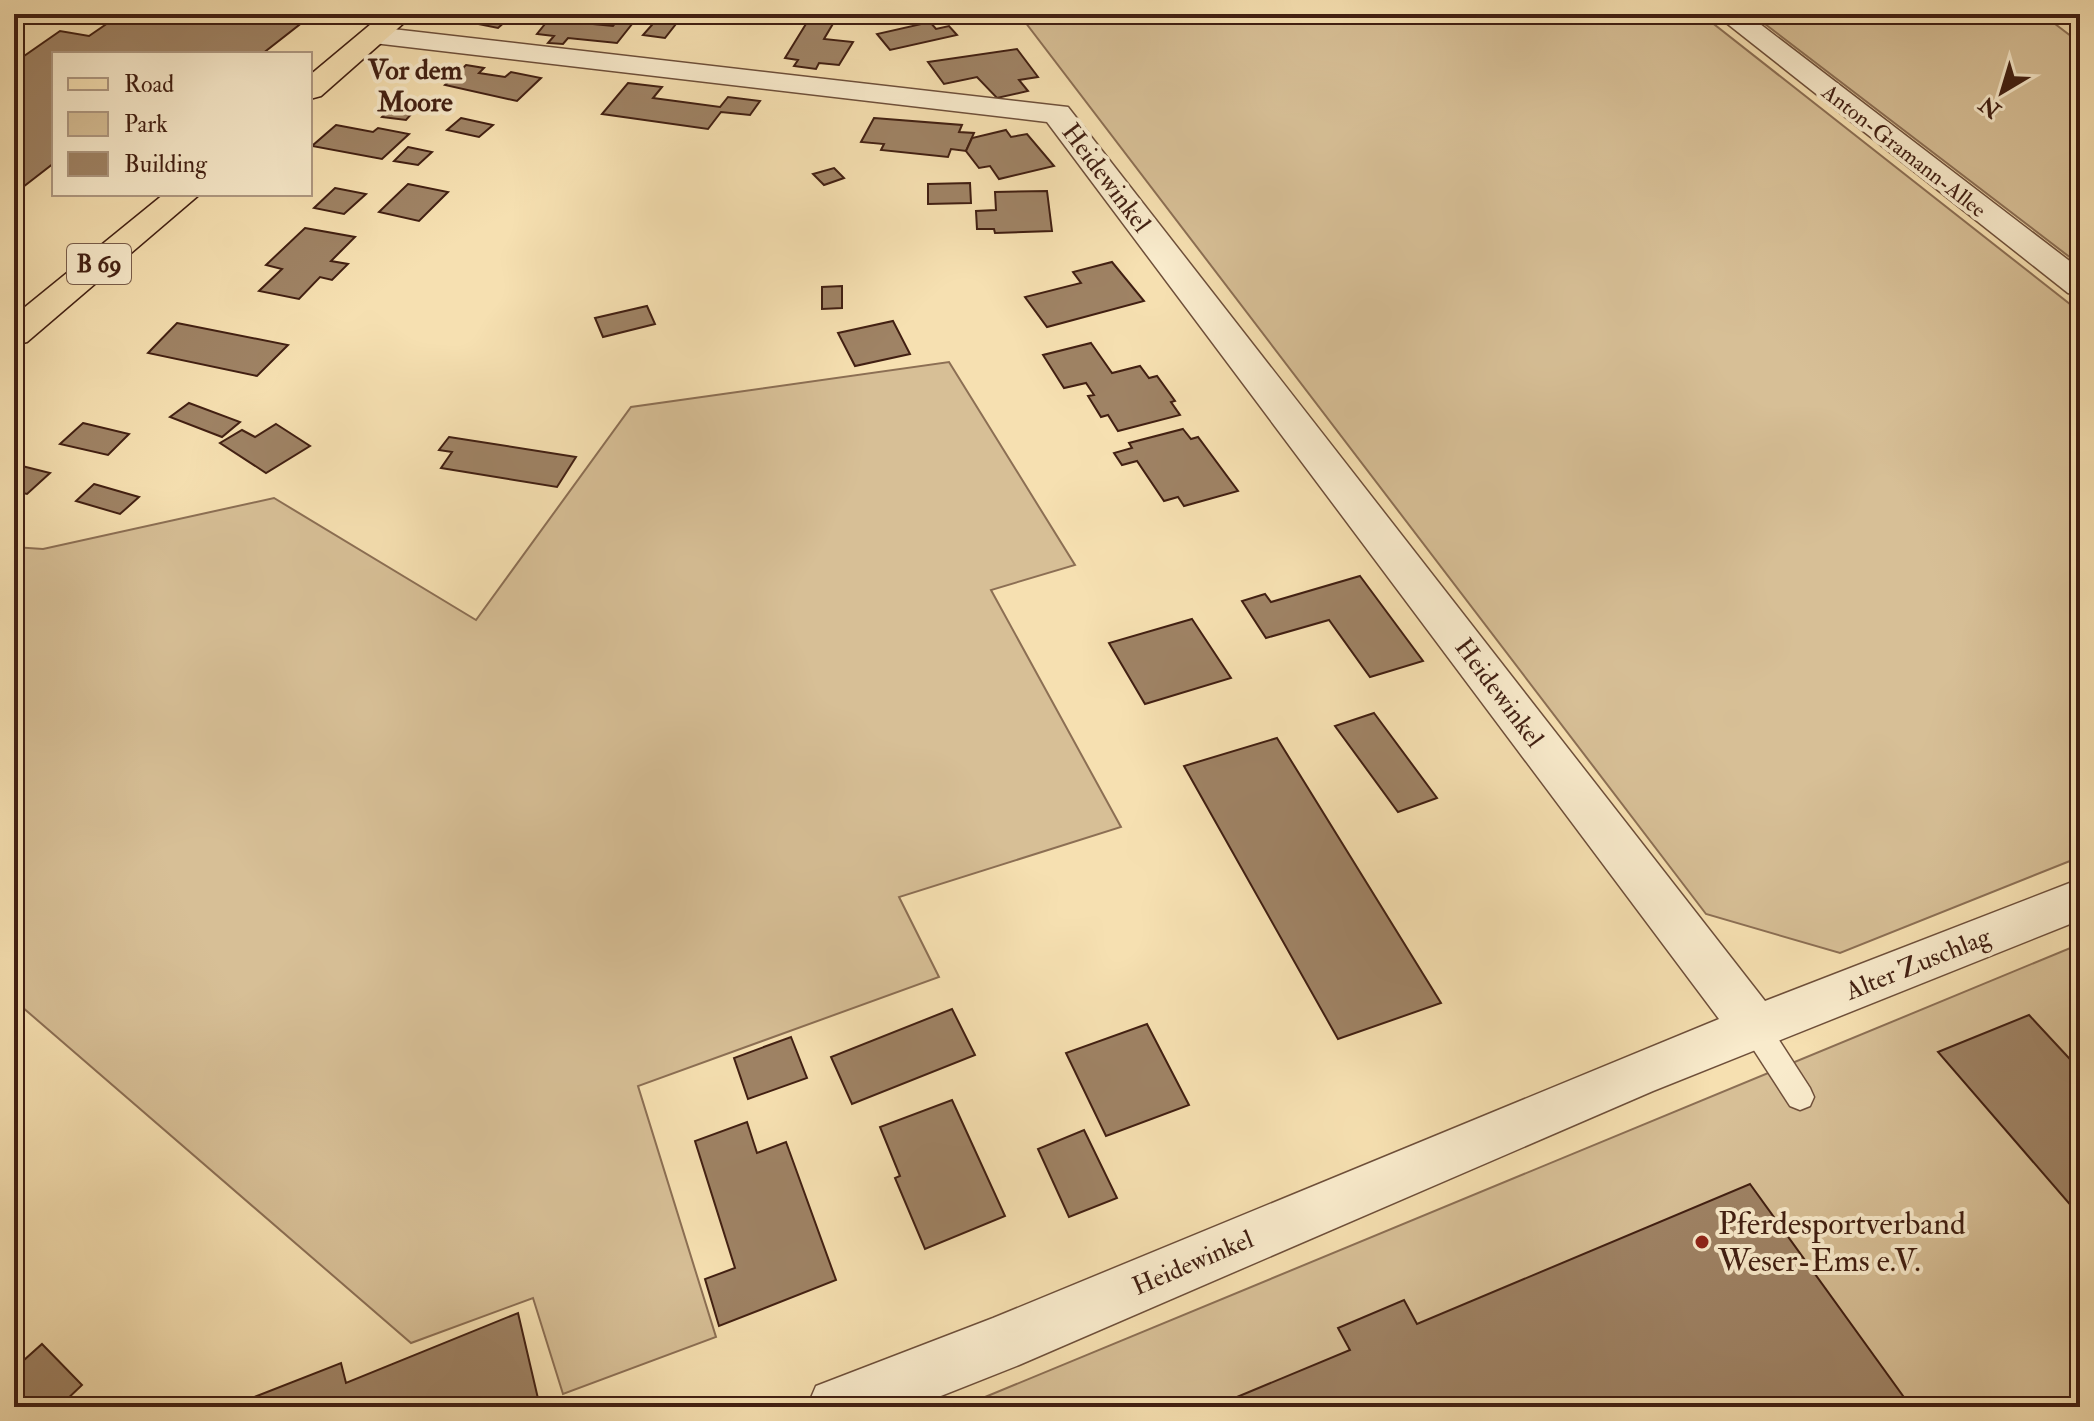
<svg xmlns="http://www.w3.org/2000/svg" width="2094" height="1421" font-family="'IM FELL Double Pica',serif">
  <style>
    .green { fill: #d7bf96; stroke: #8c6f54; stroke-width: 2 }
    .building { fill: #9f8365; stroke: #411f12; stroke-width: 2 }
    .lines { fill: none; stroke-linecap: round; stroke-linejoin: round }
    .service-casing { stroke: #6e4f3a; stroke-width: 3 }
    .minor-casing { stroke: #6e4f3a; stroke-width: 3 }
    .primary-casing { stroke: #411f12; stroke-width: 3 }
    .service { fill: #f9ebcc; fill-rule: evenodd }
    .minor { fill: #f9ebcc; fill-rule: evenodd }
    .primary { fill: #f6e0b1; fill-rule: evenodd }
    .poi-dot { fill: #8f2418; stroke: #f9ebcc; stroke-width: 3 }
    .labels { text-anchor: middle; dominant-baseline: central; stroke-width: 8; stroke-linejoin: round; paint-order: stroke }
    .far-street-label { font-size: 22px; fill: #411f12; stroke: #f9ebcc }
    .shield { fill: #f9ebcc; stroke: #785c4a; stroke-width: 2 }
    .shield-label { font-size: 24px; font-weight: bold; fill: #411f12 }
    .street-label { font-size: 26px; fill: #411f12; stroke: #f9ebcc }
    .far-district-label { font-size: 28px; font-weight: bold; fill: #411f12; stroke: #f9ebcc }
    .near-poi-label { font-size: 32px; fill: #411f12; stroke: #f9ebcc; text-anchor: start }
  </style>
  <rect width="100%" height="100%" fill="#f6e0b1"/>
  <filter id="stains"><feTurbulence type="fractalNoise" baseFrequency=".0025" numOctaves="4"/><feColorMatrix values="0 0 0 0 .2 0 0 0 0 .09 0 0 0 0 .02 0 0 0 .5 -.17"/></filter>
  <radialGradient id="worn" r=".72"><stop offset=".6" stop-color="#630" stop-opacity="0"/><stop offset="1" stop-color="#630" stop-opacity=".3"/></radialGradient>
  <g class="green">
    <path d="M1019,14h682l379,298v545l-240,96 -134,-39z"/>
    <path d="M1752,14h290l38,29v222z"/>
    <path d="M949,362l126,203 -84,25 130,237 -222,70 40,80 -301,109 78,251 -153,57 -30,-96 -122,45 -397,-343v-453l29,2 231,-51 202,122 155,-213z"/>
    <path d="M2080,944v463h-1120l13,-5z"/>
  </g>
  <g class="building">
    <path d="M121,14h166l21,4 -46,36h-208v109l-40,31v-131l46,-32 29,5z"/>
    <path d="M484,14h30l-16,14 -25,-5z"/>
    <path d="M553,14h47l-8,10 21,2 7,-9 16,2 -19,24 -49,-5 -5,6 -15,-1 6,-7 -17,-2z"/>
    <path d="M658,18l21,2 -14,18 -22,-3z"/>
    <path d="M809,19l25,3 -10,17 29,3 -14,23 -20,-2 -3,6 -22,-3 4,-6 -13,-2z"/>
    <path d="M930,22l6,7 13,-3 8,9 -67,15 -13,-16z"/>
    <path d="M1017,49l21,28 -19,3 9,11 -31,7 -20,-21 -33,7 -16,-22z"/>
    <path d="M466,65l18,3 -5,5 26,4 6,-5 30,6 -24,23 -72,-16z"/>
    <path d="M628,83l34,4 -9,11 67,9 8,-10 32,4 -10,14 -29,-3 -13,17 -106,-15z"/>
    <path d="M390,108l24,3 -8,9 -24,-3z"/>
    <path d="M461,118l32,7 -14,12 -32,-7z"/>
    <path d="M874,118l88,7 -3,7 15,1 -8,18 -15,-2 -3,8 -67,-7 3,-6 -23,-2z"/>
    <path d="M336,125l37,7 5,-4 31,6 -27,25 -70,-13z"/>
    <path d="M1006,130l5,7 16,-3 27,32 -55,13 -9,-13 -11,2 -13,-17 6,-13z"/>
    <path d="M408,147l24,5 -14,13 -24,-4z"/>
    <path d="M834,168l10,10 -20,7 -11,-11z"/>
    <path d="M970,183l1,20 -43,1v-20z"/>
    <path d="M408,184l40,8 -29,29 -40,-9z"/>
    <path d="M335,188l31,6 -22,20 -30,-6z"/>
    <path d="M1047,191l5,40 -57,2 -1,-4h-17l-1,-18 20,-1 -1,-18z"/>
    <path d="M305,228l50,9 -24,24 17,3 -16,16 -12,-3 -21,22 -40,-8 23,-22 -16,-4z"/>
    <path d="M1112,262l32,39 -97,26 -22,-30 56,-14 -8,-11z"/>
    <path d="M842,286v22l-20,1v-22z"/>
    <path d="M647,306l8,18 -52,13 -8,-19z"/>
    <path d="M893,321l17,33 -55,12 -17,-33z"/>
    <path d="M177,323l111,22 -31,31 -109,-23z"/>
    <path d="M1091,343l21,30 28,-7 9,12 8,-2 18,25 -4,1 9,13 -62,16 -10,-16 -7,2 -13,-21 6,-1 -8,-12 -22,5 -21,-33z"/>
    <path d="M189,403l51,19 -18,15 -52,-20z"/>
    <path d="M83,423l46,11 -21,21 -48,-11z"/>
    <path d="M276,424l34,22 -44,27 -46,-30 22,-13 13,7z"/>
    <path d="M1183,429l8,10 7,-2 40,54 -54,15 -6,-9 -14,4 -27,-40 -15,4 -8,-12 18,-5 -3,-5z"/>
    <path d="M449,437l127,20 -19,30 -116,-19 11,-16 -13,-2z"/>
    <path d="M14,464l36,9 -23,21 -13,-3z"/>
    <path d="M94,484l45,13 -19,17 -44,-13z"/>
    <path d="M1360,576l63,85 -53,16 -41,-57 -63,18 -24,-37 23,-7 6,8z"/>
    <path d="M1192,619l39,59 -86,26 -36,-61z"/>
    <path d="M1374,713l63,85 -39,14 -63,-86z"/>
    <path d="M1277,738l164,265 -103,36 -154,-273z"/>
    <path d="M952,1009l23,46 -123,49 -21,-47z"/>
    <path d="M2029,1015l51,55v146l-142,-164z"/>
    <path d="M1147,1024l42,81 -83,31 -40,-83z"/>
    <path d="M791,1037l16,41 -59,21 -14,-41z"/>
    <path d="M952,1100l53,116 -80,33 -30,-71 5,-2 -20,-49z"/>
    <path d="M747,1122l10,31 29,-11 50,138 -117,46 -14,-47 30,-11 -40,-127z"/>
    <path d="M1084,1130l33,68 -48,19 -31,-68z"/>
    <path d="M1750,1184l161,223h-698l137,-57 -12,-22 66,-28 13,24z"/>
    <path d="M518,1313l22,94h-311l112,-44 5,20z"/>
    <path d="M42,1344l40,41 -20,19 3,3h-51v-38z"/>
  </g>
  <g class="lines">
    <defs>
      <path id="service" d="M1756,1017l10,3 44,68 4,9 -4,9 -10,4 -10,-4 -44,-68 -4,-9 4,-9z"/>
      <g id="minor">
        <path d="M1715,14h32l333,255v27l-12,-3z"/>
        <path d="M375,27l693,80 697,894 315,-122v41l-427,171 -634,274 -106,42h-106l9,-21 177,-68 726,-299 -672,-897 -682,-80 -4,-6 4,-6z"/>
      </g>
      <g id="primary">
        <path d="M383,14h31l-93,82 -11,3v-24z"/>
        <path d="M164,194h36l-173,148 -13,3v-29z"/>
      </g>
    </defs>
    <use href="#service" class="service-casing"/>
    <use href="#minor" class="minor-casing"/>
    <use href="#primary" class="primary-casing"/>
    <use href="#service" class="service"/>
    <use href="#minor" class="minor"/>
    <use href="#primary" class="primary"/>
  </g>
  <circle class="poi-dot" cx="1702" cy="1242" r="8"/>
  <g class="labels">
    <g class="far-street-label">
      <text transform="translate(1904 151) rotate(38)">Anton-Gramann-Allee</text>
    </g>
    <rect class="shield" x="67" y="244" width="64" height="40" rx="6"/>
    <g class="shield-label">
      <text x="99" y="264">B 69</text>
    </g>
    <g class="street-label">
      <text transform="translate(1106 178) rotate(53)">Heidewinkel</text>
      <text transform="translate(1499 693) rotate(53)">Heidewinkel</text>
      <text transform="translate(1918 964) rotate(-22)">Alter Zuschlag</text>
      <text transform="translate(1193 1263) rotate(-23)">Heidewinkel</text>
    </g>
    <g class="far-district-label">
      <text x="415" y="70">Vor dem<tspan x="415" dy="32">Moore</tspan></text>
    </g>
    <g class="near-poi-label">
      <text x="1718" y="1224">Pferdesportverband<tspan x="1718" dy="37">Weser-Ems e.V.</tspan></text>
    </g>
  </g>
  <rect width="2094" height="1421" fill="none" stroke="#f6e0b1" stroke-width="48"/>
  <rect x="16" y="16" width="2062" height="1389" fill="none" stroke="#411f12" stroke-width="4"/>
  <rect x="24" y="24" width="2046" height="1373" fill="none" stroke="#411f12" stroke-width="2"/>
  <rect x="52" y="52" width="260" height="144" fill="#f9ebcc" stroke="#af9982" stroke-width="2"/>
  <rect x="68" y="78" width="40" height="12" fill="#f6e0b1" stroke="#af9982" stroke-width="2"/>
  <text x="124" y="92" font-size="24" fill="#411f12">Road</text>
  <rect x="68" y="112" width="40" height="24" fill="#d7bf96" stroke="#af9982" stroke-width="2"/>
  <text x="124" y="132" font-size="24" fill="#411f12">Park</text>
  <rect x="68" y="152" width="40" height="24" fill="#9f8365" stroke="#af9982" stroke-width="2"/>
  <text x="124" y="172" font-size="24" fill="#411f12">Building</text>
  <g transform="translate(2002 92) rotate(218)" stroke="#f9ebcc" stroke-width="6" paint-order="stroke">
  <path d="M0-6L14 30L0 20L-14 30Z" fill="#411f12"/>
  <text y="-12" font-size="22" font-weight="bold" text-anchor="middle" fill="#411f12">N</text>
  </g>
  <rect width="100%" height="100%" filter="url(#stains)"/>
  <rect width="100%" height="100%" fill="url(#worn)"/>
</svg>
